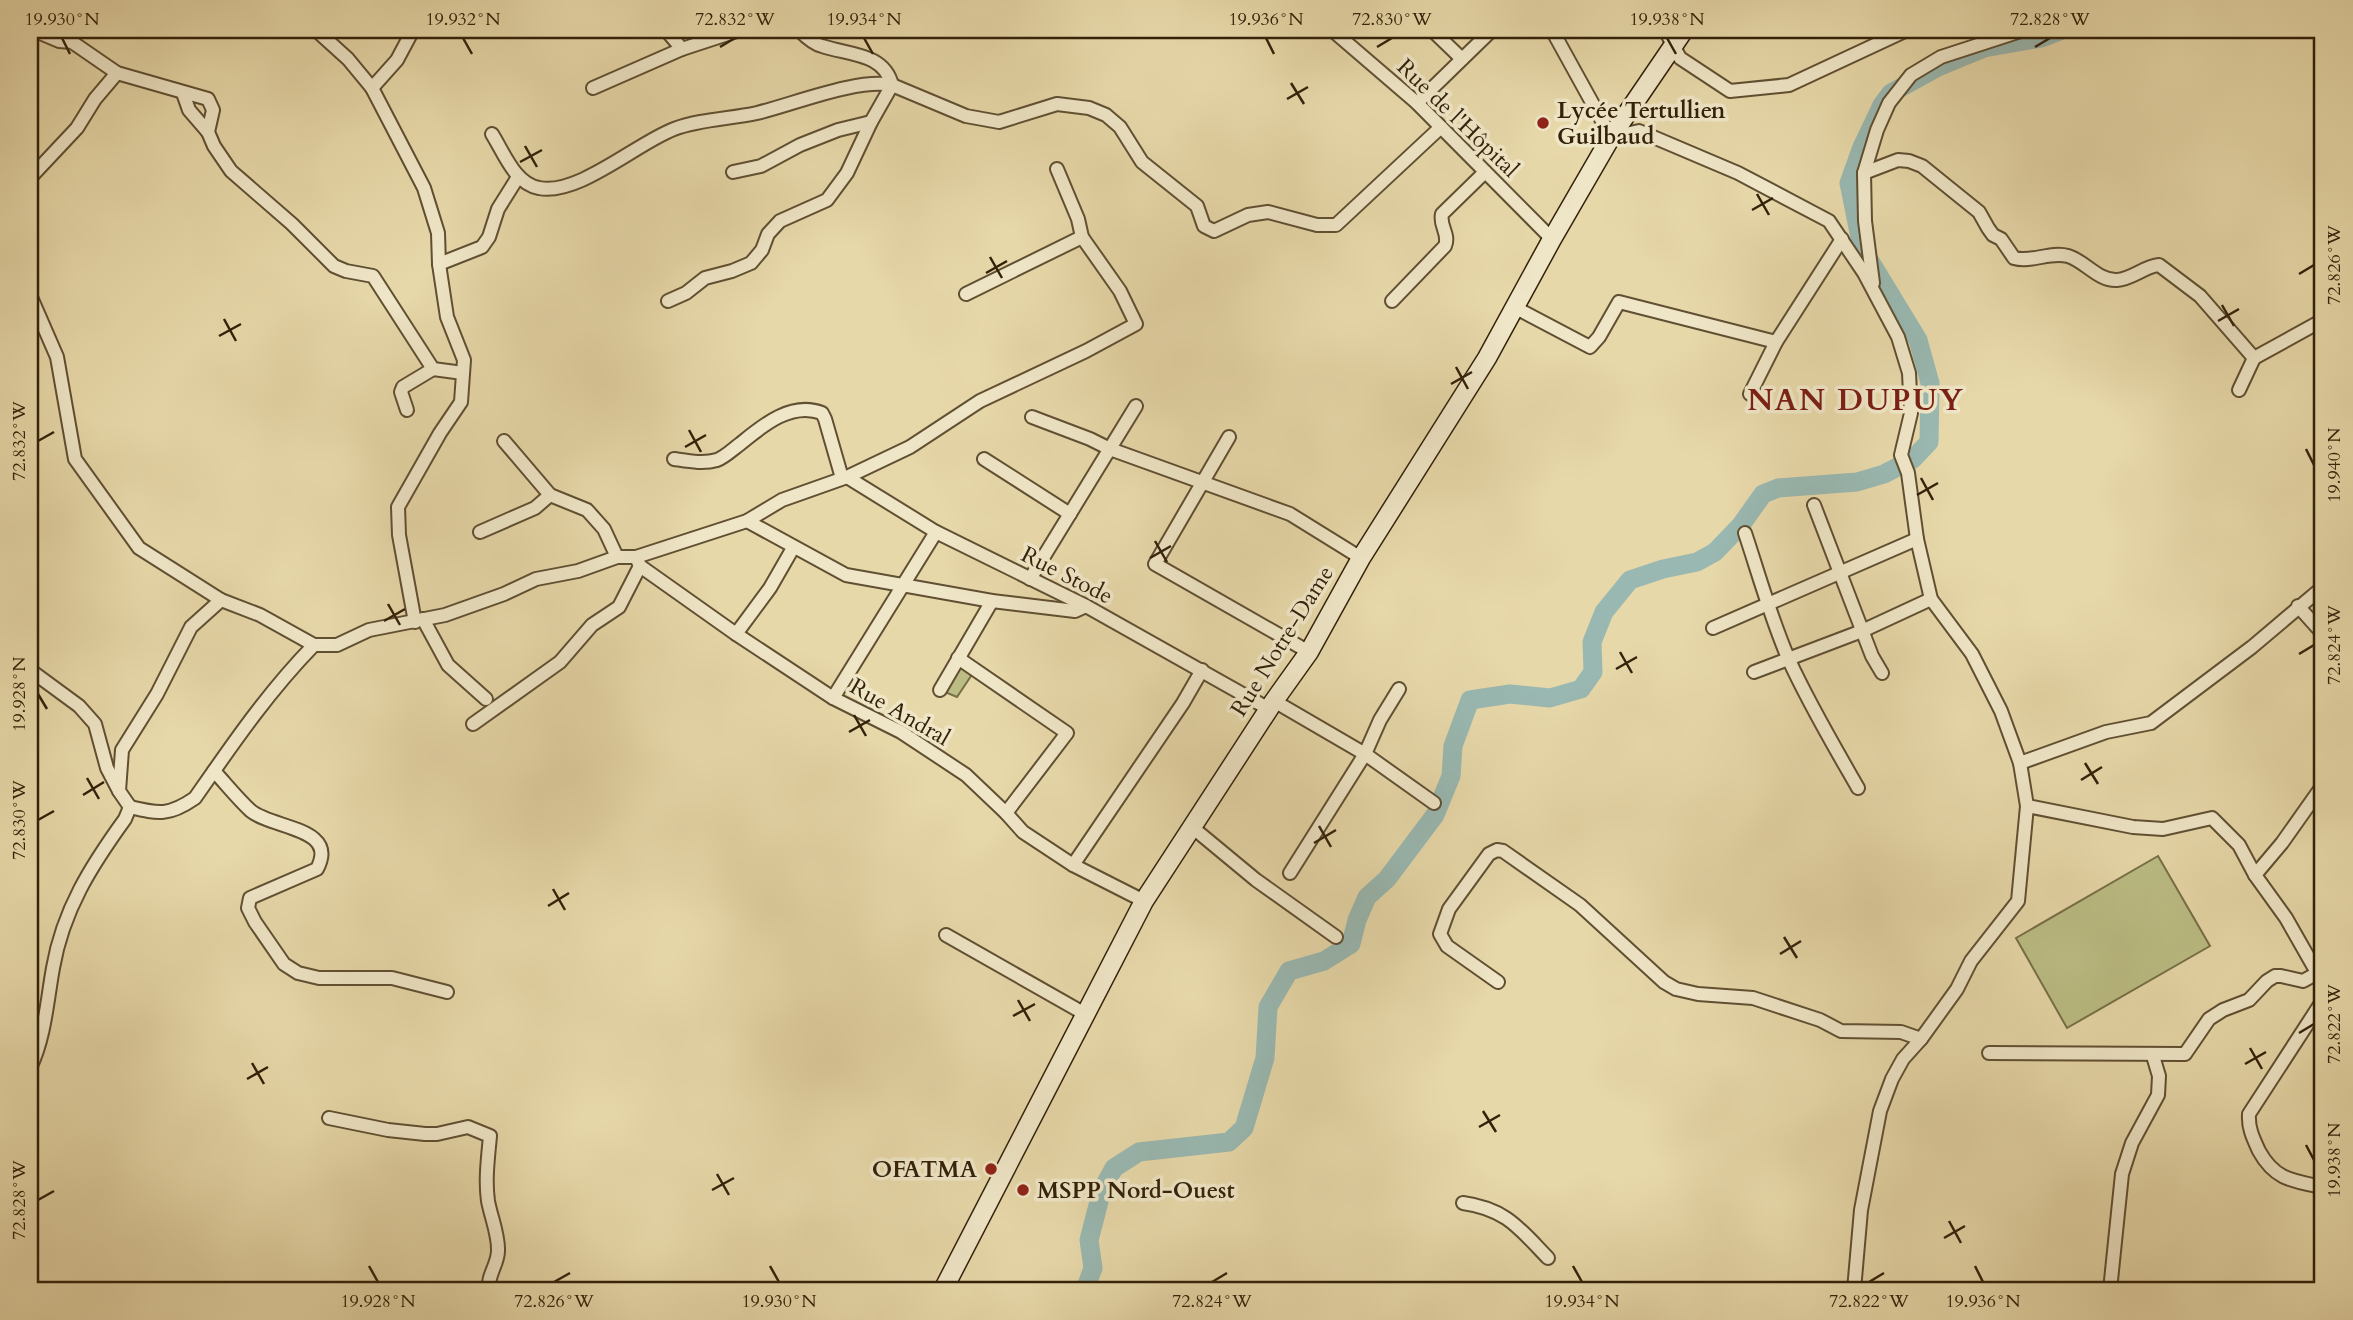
<svg xmlns="http://www.w3.org/2000/svg" width="2353" height="1320" font-family="Cardo,serif">
  <style>
    .grass { fill: #bbbd84; stroke: #776f47; stroke-width: 2 }
    .lines { fill: none; stroke-linecap: round; stroke-linejoin: round }
    .river { stroke: #99b8b1; stroke-width: 19 }
    .street-casing { stroke: #604f32; stroke-width: 16 }
    .secondary-casing { stroke: #33210a; stroke-width: 21 }
    .street { stroke: #efe6c7; stroke-width: 12 }
    .secondary { stroke: #efe6c7; stroke-width: 18 }
    .ticks { fill: none; stroke: #33210a; stroke-width: 2.5 }
    .poi-dot { fill: #8f2418; stroke: #efe6c7; stroke-width: 2.5 }
    .labels { text-anchor: middle; dominant-baseline: central; stroke-width: 7; stroke-linejoin: round; paint-order: stroke }
    .poi-label { font-size: 23px; font-weight: bold; fill: #33210a; stroke: #efe6c7; text-anchor: start }
    .street-label { font-size: 23px; fill: #33210a; stroke: #efe6c7 }
    .district-label { font-size: 30px; font-weight: bold; letter-spacing: 2px; fill: #7a1f14; stroke: #efe6c7 }
    .neatline { fill: none; stroke: #33210a; stroke-width: 2.5 }
    .ticks-label { font-size: 18px; text-anchor: middle; fill: #33210a }
  </style>
  <rect width="100%" height="100%" fill="#e7d8a9"/>
  <filter id="stains"><feTurbulence type="fractalNoise" baseFrequency=".00286" numOctaves="4"/><feColorMatrix values="0 0 0 0 .2 0 0 0 0 .09 0 0 0 0 .02 0 0 0 .5 -.17"/></filter>
  <radialGradient id="worn" r=".72"><stop offset=".6" stop-color="#630" stop-opacity="0"/><stop offset="1" stop-color="#630" stop-opacity=".3"/></radialGradient>
  <g class="grass">
    <path d="M958,658l17,12 -18,27 -17,-7z"/>
    <path d="M2158,856l52,90 -143,82 -51,-90z"/>
  </g>
  <g class="lines">
    <path class="river" d="M1085,1290l8,-22 -4,-28 13,-50 12,-22 25,-16 90,-10 15,-14 21,-70 3,-51 21,-36 35,-10 27,-17 6,-24 10,-23 20,-18 48,-64 16,-39 2,-30 17,-46 40,-6 40,4 31,-9 12,-17 -1,-30 12,-30 26,-32 33,-11 34,-7 18,-10 26,-27 22,-31 15,-6 79,-6 27,-8 29,-15 16,-17 1,-59 -12,-43 -56,-92 -13,-65 13,-36 20,-42 9,-12 47,-26 46,-19 57,-10 21,-8"/>
    <defs>
      <g id="street">
        <path d="M33,30l26,11 13,1 45,31 91,26 5,11 -5,22 6,14 17,25 61,53 42,42 12,5 27,5 60,93 30,4"/>
        <path d="M316,30l32,29 24,29 52,100 14,45 1,31 8,53 17,43 -3,42 -21,31 -42,74 1,28 16,87"/>
        <path d="M666,30l16,19"/>
        <path d="M1332,30l85,73 135,136"/>
        <path d="M1432,30l30,29"/>
        <path d="M1552,30l59,107 28,-6 99,42 91,48 35,52 34,64 11,36 2,40 -10,42 7,18 9,66 14,60 41,55 29,57 19,52 7,43 -9,95 -47,60 -14,28 -36,50 -18,20 -11,20 -12,32 -19,99 -7,80"/>
        <path d="M1665,30l15,28 50,33 59,-6 118,-55"/>
        <path d="M372,88l25,-28 16,-30"/>
        <path d="M593,88l89,-39 58,-19"/>
        <path d="M183,93l6,17 19,22"/>
        <path d="M1417,103l75,-73"/>
        <path d="M492,134c12,19 23,50 47,54 39,8 98,-45 135,-59 26,-10 56,-10 83,-16 37,-9 101,-35 135,-28l74,31 33,6 58,-18 32,4 17,7 14,12 22,35 55,44 7,20 10,5 34,-16 20,-3 49,13h19l105,-98"/>
        <path d="M733,172l28,-6 39,-21 38,-15 33,-8"/>
        <path d="M1864,173l34,-13 11,1 13,5 57,46 9,16 5,7 8,4 13,19c18,5 36,-7 54,-2 17,5 30,25 49,24 15,-1 28,-14 42,-15l41,31 54,62 69,-38"/>
        <path d="M30,178l47,-50 18,-29 22,-26"/>
        <path d="M439,264l43,-17 7,-10 9,-28 20,-32"/>
        <path d="M1873,283l-8,-62 -1,-48 13,-43 12,-27 22,-28 30,-18 83,-27"/>
        <path d="M966,294l116,-57"/>
        <path d="M30,295l27,62 18,102 64,89 82,52 39,15 54,30h23l32,-15 76,-15 59,-21 32,-15 42,-8 39,-14h19l111,-36 35,-21 65,-23 63,-30 70,-46 106,-50 50,-27 -16,-33 -38,-54 -4,-18 -21,-50"/>
        <path d="M668,301l18,-8 19,-15 27,-7 19,-8 11,-13 6,-16 12,-13 47,-21 20,-27 24,-51 21,-37c-8,-32 -43,-30 -70,-39 -8,-2 -17,-10 -23,-16"/>
        <path d="M1392,301l53,-55c5,-12 -6,-20 -3,-32l43,-42"/>
        <path d="M1514,307l76,40 9,-10 20,-35 157,40"/>
        <path d="M2239,390l15,-32"/>
        <path d="M1750,394l26,-52 66,-103"/>
        <path d="M407,410l-6,-18 2,-5 30,-18"/>
        <path d="M1032,417l58,22 20,10 180,65 71,44"/>
        <path d="M1229,437l-74,127 154,88"/>
        <path d="M504,441l46,54 37,15 17,19 13,28"/>
        <path d="M674,459c14,2 29,5 43,1 8,-3 16,-11 23,-16 22,-18 51,-43 82,-31l3,6 17,59"/>
        <path d="M984,459l86,55"/>
        <path d="M847,477l89,55 150,74 183,103"/>
        <path d="M1814,505l58,151 10,17"/>
        <path d="M747,521l99,54 146,26 83,10 11,-5"/>
        <path d="M480,532l55,-24 15,-13"/>
        <path d="M1745,533c14,42 26,86 44,127 20,44 45,86 69,128"/>
        <path d="M636,557l4,9 96,68 97,64 68,34 65,43 40,38 17,19 50,33 71,36"/>
        <path d="M1030,579l106,-173"/>
        <path d="M2298,606l25,28"/>
        <path d="M423,619l25,46 38,34"/>
        <path d="M1713,628l204,-89"/>
        <path d="M736,634l34,-46 23,-40"/>
        <path d="M958,658l109,75 -61,80"/>
        <path d="M30,670l49,36 16,18 12,44 12,23"/>
        <path d="M1754,672l108,-41 69,-32"/>
        <path d="M940,690l52,-89"/>
        <path d="M833,698l103,-166"/>
        <path d="M1274,701l91,53 15,-34 19,-31"/>
        <path d="M473,724l87,-62 32,-37 27,-18 21,-41"/>
        <path d="M2020,763l86,-31 45,-9 101,-76 71,-60"/>
        <path d="M214,771c12,13 24,28 37,40 22,18 88,16 66,58l-67,29 -2,10 7,14 29,42 14,9 21,5h73l55,14"/>
        <path d="M2027,806l106,21 30,2 49,-11 27,27 16,30 31,43 37,65"/>
        <path d="M130,807c29,7 39,9 65,-9 37,-53 73,-106 119,-153"/>
        <path d="M1192,827l64,53 80,57"/>
        <path d="M1073,865l110,-162 19,-33"/>
        <path d="M1290,873l75,-119 69,49"/>
        <path d="M2255,875l27,-32 41,-58"/>
        <path d="M946,935l139,79"/>
        <path d="M1498,982l-51,-36 -7,-12 9,-25 40,-55 8,-4 6,1 77,54 84,77 12,7 22,5 55,4 67,22 21,11 60,1 20,7"/>
        <path d="M2323,1000l-74,114c-1,14 4,24 10,37 16,29 34,30 64,36"/>
        <path d="M1989,1053l196,1 24,-35 14,-9 26,-10 18,-19 8,-5h6l22,5 20,-11"/>
        <path d="M30,1068c15,-31 17,-67 23,-100 10,-58 38,-102 72,-149l5,-12 -11,-16 3,-41 35,-56 34,-67 30,-27"/>
        <path d="M329,1118l59,12 37,4h12l31,-7 22,9c-2,22 -5,44 -2,65 3,16 10,32 10,48 1,15 -11,25 -9,41"/>
        <path d="M1463,1203c43,6 56,25 85,55"/>
        <path d="M2110,1290l12,-116 10,-31 26,-48 1,-19 -6,-20"/>
      </g>
      <path id="secondary" d="M943,1290l201,-389 130,-200 35,-49 52,-94 126,-200 65,-119 59,-102 73,-107"/>
    </defs>
    <use href="#street" class="street-casing"/>
    <use href="#secondary" class="secondary-casing"/>
    <use href="#street" class="street"/>
    <use href="#secondary" class="secondary"/>
  </g>
  <path class="ticks" d="M62,38l8,16M463,38l9,16M864,38l9,16M1266,38l8,16M1667,38l9,16M720,47l15,-9M1377,47l15,-9M2035,47l15,-9M1291,83l13,21M1287,99l21,-12M525,146l12,21M520,162l22,-12M1757,194l12,21M1752,210l21,-12M990,257l12,21M986,273l21,-12M2299,274l15,-9M2222,305l12,21M224,319l12,22M2218,321l21,-12M219,336l22,-12M1456,367l12,22M1451,384l21,-12M689,430l12,22M38,441l16,-9M685,447l21,-12M2306,449l8,16M1921,478l12,22M1917,495l21,-12M1155,541l12,21M1150,558l21,-12M388,604l12,21M384,621l21,-12M1620,652l12,21M2299,654l15,-9M1616,669l21,-12M38,694l9,15M854,715l12,21M849,732l21,-12M2085,763l13,21M87,778l12,21M2081,780l21,-13M83,795l21,-13M38,820l16,-9M1319,826l12,21M1314,843l22,-13M553,889l12,21M548,906l21,-13M1784,937l13,21M1780,954l21,-13M1018,1000l12,21M1013,1016l22,-12M2299,1033l15,-9M2250,1048l12,21M252,1063l12,21M2245,1064l21,-12M247,1079l21,-12M1483,1111l13,21M1479,1127l21,-12M2306,1145l8,15M717,1174l12,21M712,1190l22,-12M38,1200l16,-9M1949,1221l12,22M1944,1238l21,-12M369,1266l9,16M770,1266l9,16M1573,1266l9,16M1975,1266l8,16M554,1282l16,-9M1212,1282l15,-9M1869,1282l15,-9"/>
  <g class="poi-dot">
    <circle cx="1543" cy="123" r="7"/>
    <circle cx="991" cy="1169" r="7"/>
    <circle cx="1023" cy="1190" r="7"/>
  </g>
  <g class="labels">
    <g class="poi-label">
      <text x="1557" y="110">Lycée Tertullien<tspan x="1557" dy="26">Guilbaud</tspan></text>
      <text x="977" y="1169" text-anchor="end">OFATMA</text>
      <text x="1037" y="1190">MSPP Nord-Ouest</text>
    </g>
    <g class="street-label">
      <text transform="translate(1458 118) rotate(44)">Rue de l'Hôpital</text>
      <text transform="translate(1067 575) rotate(27)">Rue Stode</text>
      <text transform="translate(1282 641) rotate(-58)">Rue Notre-Dame</text>
      <text transform="translate(900 712) rotate(30)">Rue Andral</text>
    </g>
    <g class="district-label">
      <text x="1856" y="400">NAN DUPUY</text>
    </g>
  </g>
  <rect width="2353" height="1320" fill="none" stroke="#e7d8a9" stroke-width="77"/>
  <rect x="38" y="38" width="2276" height="1244" class="neatline"/>
  <g class="ticks-label">
    <text x="62" y="25">19.930°N</text>
    <text x="463" y="25">19.932°N</text>
    <text x="735" y="25">72.832°W</text>
    <text x="864" y="25">19.934°N</text>
    <text x="1266" y="25">19.936°N</text>
    <text x="1392" y="25">72.830°W</text>
    <text x="1667" y="25">19.938°N</text>
    <text x="2050" y="25">72.828°W</text>
    <text transform="translate(2334 265) rotate(-90)" y="6">72.826°W</text>
    <text transform="translate(19 441) rotate(-90)" y="6">72.832°W</text>
    <text transform="translate(2334 465) rotate(-90)" y="6">19.940°N</text>
    <text transform="translate(2334 645) rotate(-90)" y="6">72.824°W</text>
    <text transform="translate(19 694) rotate(-90)" y="6">19.928°N</text>
    <text transform="translate(19 820) rotate(-90)" y="6">72.830°W</text>
    <text transform="translate(2334 1024) rotate(-90)" y="6">72.822°W</text>
    <text transform="translate(2334 1160) rotate(-90)" y="6">19.938°N</text>
    <text transform="translate(19 1200) rotate(-90)" y="6">72.828°W</text>
    <text x="378" y="1307">19.928°N</text>
    <text x="554" y="1307">72.826°W</text>
    <text x="779" y="1307">19.930°N</text>
    <text x="1212" y="1307">72.824°W</text>
    <text x="1582" y="1307">19.934°N</text>
    <text x="1869" y="1307">72.822°W</text>
    <text x="1983" y="1307">19.936°N</text>
  </g>
  <rect width="100%" height="100%" filter="url(#stains)"/>
  <rect width="100%" height="100%" fill="url(#worn)"/>
</svg>
